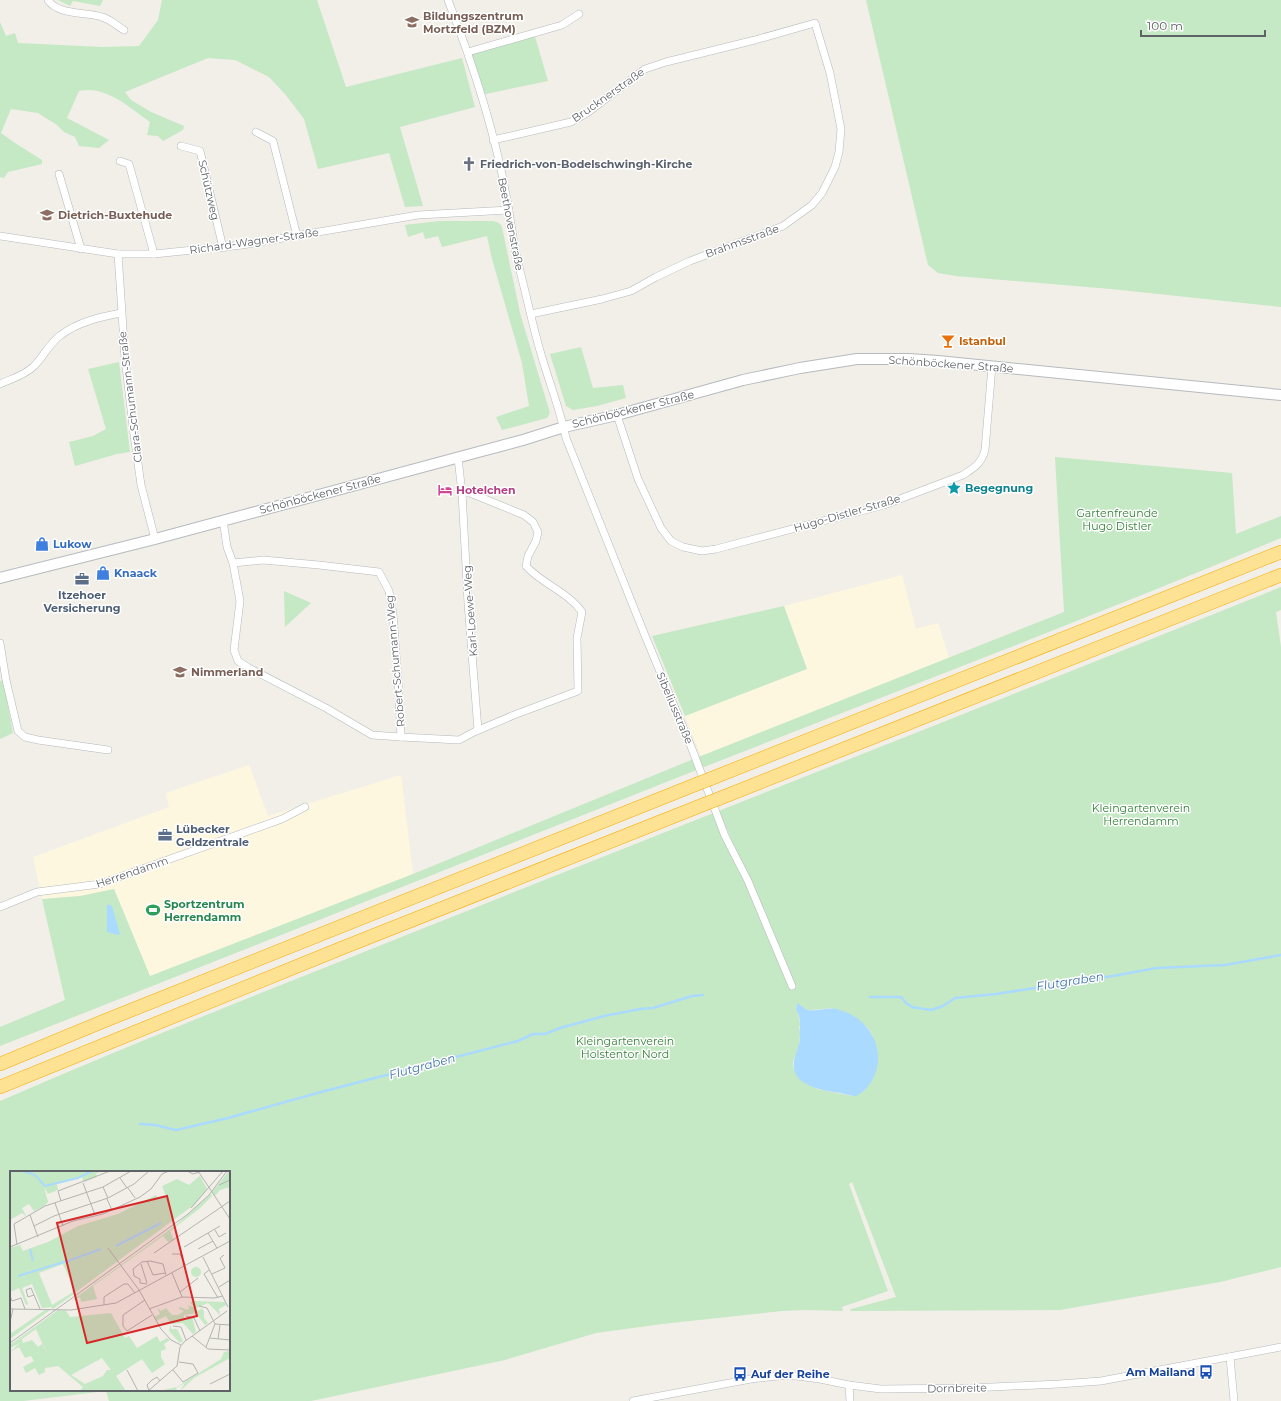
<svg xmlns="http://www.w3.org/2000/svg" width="1281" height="1401" font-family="Montserrat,sans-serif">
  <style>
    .commercial { fill: #fef7e0 }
    .green { fill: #c5e8c5; fill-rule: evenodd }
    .water { fill: #aadaff }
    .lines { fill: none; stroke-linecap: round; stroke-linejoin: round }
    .stream { stroke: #aadaff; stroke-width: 2.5 }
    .street-casing { stroke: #b5b8bc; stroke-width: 8 }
    .secondary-casing { stroke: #b6babf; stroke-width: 12 }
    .highway-casing { stroke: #f9ab00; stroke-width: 14 }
    .street { stroke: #fff; stroke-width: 7 }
    .secondary { stroke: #fff; stroke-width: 10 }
    .highway { stroke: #fde293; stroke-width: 13 }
    .highway-bridge-casing { stroke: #f9ab00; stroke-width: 14; stroke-linecap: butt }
    .highway-bridge { stroke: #fde293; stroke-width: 13 }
    .labels { text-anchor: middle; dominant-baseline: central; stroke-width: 3; stroke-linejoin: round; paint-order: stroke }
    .education-label { font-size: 11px; font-weight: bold; fill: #785e54; stroke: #fff; text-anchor: start }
    .street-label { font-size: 11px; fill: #5f6368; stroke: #fff }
    .worship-label { font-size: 11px; font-weight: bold; fill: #5b616d; stroke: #fff; text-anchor: start }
    .food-label { font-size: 11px; font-weight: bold; fill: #c56008; stroke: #fff; text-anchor: start }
    .culture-label { font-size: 11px; font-weight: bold; fill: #0d838f; stroke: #fff; text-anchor: start }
    .hotel-label { font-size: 11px; font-weight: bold; fill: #b23c85; stroke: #fff; text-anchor: start }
    .park-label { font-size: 11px; fill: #348238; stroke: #fff }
    .shop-label { font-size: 11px; font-weight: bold; fill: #366cbe; stroke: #fff; text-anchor: start }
    .service-label { font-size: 11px; font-weight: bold; fill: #4e5e75; stroke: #fff }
    .leisure-label { font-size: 11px; font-weight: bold; fill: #27864d; stroke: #fff; text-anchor: start }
    .transit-label { font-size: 11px; font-weight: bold; fill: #164399; stroke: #fff; text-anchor: end }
    .water-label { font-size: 12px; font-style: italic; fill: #4174aa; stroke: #fff }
    .inset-river { fill: none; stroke: #aadaff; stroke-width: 2 }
    .inset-road { fill: none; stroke: #b3b3b1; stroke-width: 1 }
    .view { fill: #d62828; fill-opacity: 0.15; stroke: #d62828; stroke-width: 2 }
    .inset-edge { fill: none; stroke: #5f6368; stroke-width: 2 }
  </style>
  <rect width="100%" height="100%" fill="#f1efe8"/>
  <g class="commercial">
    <path d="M902,575l14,54 22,-6 11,35 -248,98 -16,-40 122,-47 -23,-63z"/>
    <path d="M249,765l19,51 133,-41 12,99 -263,102 -36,-87 -34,7 -38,3 -9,-42 136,-50 -3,-14z"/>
  </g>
  <g class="green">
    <path d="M58,0h45l-3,6 -27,-5 -3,5z"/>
    <path d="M162,0h155l29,87 116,-29 13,49 -75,20 23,79 -18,1 -16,-54 -71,16 -14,-50 -19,-25 -16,-17 -34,-17 -27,-2 -83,34 6,8 20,12 33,14 -1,4 -20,11 -5,-5 -11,-1 3,-13c-20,-14 -44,-37 -71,-31l-12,27 42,22 -10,8 -20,-2 -4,-9 -11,-5 -7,-7 -19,-12 -27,-4 -10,24 14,10 27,17v4l-34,8 -4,6 -4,-1v-155l6,14 9,-3 3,10 85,4 36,-1 19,-26z"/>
    <path d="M866,0h415v307l-170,-18 -155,-13 -18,-3 -10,-8z"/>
    <path d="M534,33l14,48 -67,14 -13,-43z"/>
    <path d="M439,221h54l6,2 3,4 18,86 30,100 -3,5 -45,12 -6,-13 33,-11 -7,-43 -30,-104 -5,-23 -45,11 -4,-11 -13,3 -2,-7 -15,5 -3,-12z"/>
    <path d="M581,347l12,41 30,-3 3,13 -29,8 -24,4 -7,-4 -16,-52z"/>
    <path d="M119,362l11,90 -13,2 -42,12 -6,-24 24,-6 13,-7 -18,-60z"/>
    <path d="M1055,457l177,16 4,61 45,-18v22c-196,82 -395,157 -592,235 -230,91 -459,183 -689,273v-19l65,-27 -23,-101 38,-3 34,-7 36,87 263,-102 288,-118 363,-144z"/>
    <path d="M1281,587v23l-5,2 5,35v620l-61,15 -160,28 -210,1 1,-2 45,-12 -44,-115 -3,2 39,107 -46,16 1,4 -37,-1 -24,1 -120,13 -66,9 -91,27 -194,41h-202l-3,-10 -83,10h-23v-300c140,-61 282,-116 424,-173 285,-114 572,-226 857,-341zM724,829h3l21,52zM797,1004l10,6h3l22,-2 33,17 5,6 3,5 3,34 -11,20 -14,6 -34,-7 -12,-7 -12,-14v-6l6,-16 1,-12 -1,-6 1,-4 -2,-11 -2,-3zM11,1172h218v218h-218z"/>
    <path d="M284,591l27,12 -26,24z"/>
    <path d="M784,606l23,63 -122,47 -33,-80z"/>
    <path d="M3,680l10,53 -13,6v-58z"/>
  </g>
  <g class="water">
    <path d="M108,904l4,2 8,28 -2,1 -11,-3v-26z"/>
    <path d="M797,1003l10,7c14,2 19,-5 36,1 33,11 47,51 23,78 -3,3 -7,5 -10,7 -6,0 -10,-2 -16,-3 -14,-2 -43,-6 -46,-24 -2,-10 5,-20 6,-30 0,-4 -1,-8 0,-12 0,-6 0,-12 -4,-17z"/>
  </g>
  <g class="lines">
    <g class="stream">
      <path d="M870,997h31l5,6 6,4 19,3 12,-4 12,-8 41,-4 117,-18 43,-8 69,-3 56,-10"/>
      <path d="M140,1124l15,1 21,5 52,-12 93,-26 197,-51 15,-7h12l15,-6 44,-12 36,-7 13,-1 39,-12 11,-1"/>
    </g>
    <defs>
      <g id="street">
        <path d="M48,0c9,15 39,12 54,17 8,2 15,9 22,13"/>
        <path d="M448,0c25,64 47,132 59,200 4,21 6,42 11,63 8,30 14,61 23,91 8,28 19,55 25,84l78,195 48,116 33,87 23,45 44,105"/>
        <path d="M468,52l94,-27 17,-11"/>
        <path d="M256,132l17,9 24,95"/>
        <path d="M493,140l78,-18 16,-9 58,-44 21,-7 89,-22 60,-17 15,50 11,56 -2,23 -4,15 -13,26 -10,12 -29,21 -93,35 -34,16 -25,14 -29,8 -71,15"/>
        <path d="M181,146l19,5 23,97"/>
        <path d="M120,161l9,3 25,90"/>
        <path d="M59,174l22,75"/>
        <path d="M0,236l118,18h36l88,-9 176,-30 91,-5"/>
        <path d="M118,254l7,104 9,77 7,50 14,54"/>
        <path d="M0,384c11,-5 23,-8 33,-17 10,-9 16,-24 28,-32 17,-13 39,-18 60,-22"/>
        <path d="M617,415l21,64 23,49 10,13 12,6 19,4 14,-2 168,-44 79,-30c12,-8 18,-11 22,-25l7,-84"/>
        <path d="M458,458l4,35 6,110 10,127"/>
        <path d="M223,520l4,27 6,16 7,38 -6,49 4,11 11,7 77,40 46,27 29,2 58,3 15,-8 40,-17 64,-24 -1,-53 5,-26c-14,-20 -40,-28 -56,-46l2,-10 8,-15 2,-9 -5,-10 -9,-7 -54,-22h-8"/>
        <path d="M233,563l30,-3 56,5 60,7 10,19 4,23 5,66 3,57"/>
        <path d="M0,643l6,37 12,51 7,6 13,3 70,10"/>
        <path d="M0,907l37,-15 63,-8 182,-65 23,-12"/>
        <path d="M1230,1357l4,44"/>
        <path d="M849,1385l1,16"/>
        <path d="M633,1401l118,-22 37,-4 32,4 29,6 32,4 90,-1 88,-4 42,-3 180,-34"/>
      </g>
      <path id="secondary" d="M0,578l155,-39 327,-88 41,-11 41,-13 53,-12 126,-35 57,-12 57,-9h52l29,2 343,34"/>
      <g id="highway">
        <path d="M710,779l571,-227"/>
        <path d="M718,799l563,-224"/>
        <path d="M0,1064l104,-43 593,-237"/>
        <path d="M0,1087l342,-139 363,-144"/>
      </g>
    </defs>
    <use href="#street" class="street-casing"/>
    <use href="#secondary" class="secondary-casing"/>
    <use href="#highway" class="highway-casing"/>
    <use href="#street" class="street"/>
    <use href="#secondary" class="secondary"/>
    <use href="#highway" class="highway"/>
    <defs>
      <g id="highway-bridge">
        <path d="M697,784l13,-5"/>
        <path d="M705,804l13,-5"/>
      </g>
    </defs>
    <use href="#highway-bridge" class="highway-bridge-casing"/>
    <use href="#highway-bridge" class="highway-bridge"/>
  </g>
  <defs>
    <symbol id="school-bare" viewBox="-9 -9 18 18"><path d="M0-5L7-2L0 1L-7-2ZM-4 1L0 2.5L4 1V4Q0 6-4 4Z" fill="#8d6e63" stroke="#fff" stroke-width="2.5" paint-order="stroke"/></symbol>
    <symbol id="church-bare" viewBox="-9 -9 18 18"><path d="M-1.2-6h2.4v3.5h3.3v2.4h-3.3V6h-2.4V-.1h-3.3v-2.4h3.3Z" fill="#6b7280" stroke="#fff" stroke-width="2.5" paint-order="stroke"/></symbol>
    <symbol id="bar-bare" viewBox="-9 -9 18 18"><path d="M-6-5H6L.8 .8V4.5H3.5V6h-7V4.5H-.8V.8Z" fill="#e8710a" stroke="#fff" stroke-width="2.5" paint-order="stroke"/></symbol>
    <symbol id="sight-bare" viewBox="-9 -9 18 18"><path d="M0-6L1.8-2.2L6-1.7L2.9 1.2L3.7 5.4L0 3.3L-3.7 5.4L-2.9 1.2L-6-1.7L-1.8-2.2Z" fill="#0f9aa8" stroke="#fff" stroke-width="2.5" paint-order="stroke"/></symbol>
    <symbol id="hotel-bare" viewBox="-9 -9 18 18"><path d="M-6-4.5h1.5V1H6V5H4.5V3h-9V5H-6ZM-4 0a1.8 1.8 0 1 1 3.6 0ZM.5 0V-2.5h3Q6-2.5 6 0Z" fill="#d1479c" stroke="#fff" stroke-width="2.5" paint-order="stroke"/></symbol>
    <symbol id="shop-bare" viewBox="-9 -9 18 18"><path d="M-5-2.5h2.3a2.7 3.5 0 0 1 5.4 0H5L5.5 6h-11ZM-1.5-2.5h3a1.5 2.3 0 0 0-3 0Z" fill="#3f7fe0" stroke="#fff" stroke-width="2.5" paint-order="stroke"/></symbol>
    <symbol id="office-bare" viewBox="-9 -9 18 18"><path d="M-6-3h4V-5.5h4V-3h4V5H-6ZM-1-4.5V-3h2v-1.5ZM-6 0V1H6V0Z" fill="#5c6f8a" stroke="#fff" stroke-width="2.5" paint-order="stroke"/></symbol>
    <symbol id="stadium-bare" viewBox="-9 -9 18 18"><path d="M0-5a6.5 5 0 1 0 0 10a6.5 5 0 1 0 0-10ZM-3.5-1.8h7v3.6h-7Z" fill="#2e9e5b" stroke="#fff" stroke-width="2.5" paint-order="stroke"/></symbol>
    <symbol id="bus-bare" viewBox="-9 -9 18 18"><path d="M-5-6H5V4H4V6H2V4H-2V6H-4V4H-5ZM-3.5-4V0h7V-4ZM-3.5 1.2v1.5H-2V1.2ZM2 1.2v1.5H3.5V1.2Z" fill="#1a4fb4" stroke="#fff" stroke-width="2.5" paint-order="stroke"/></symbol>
  </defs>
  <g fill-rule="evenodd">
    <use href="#school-bare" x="402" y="12" width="20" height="20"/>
    <use href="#church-bare" x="459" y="154" width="20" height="20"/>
    <use href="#school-bare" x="37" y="205" width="20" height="20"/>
    <use href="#bar-bare" x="938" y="331" width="20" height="20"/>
    <use href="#sight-bare" x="944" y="478" width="20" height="20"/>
    <use href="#hotel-bare" x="435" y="480" width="20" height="20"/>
    <use href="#shop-bare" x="32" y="534" width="20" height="20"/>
    <use href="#shop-bare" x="93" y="563" width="20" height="20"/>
    <use href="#office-bare" x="72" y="569" width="20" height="20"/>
    <use href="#school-bare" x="170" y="662" width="20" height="20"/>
    <use href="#office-bare" x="155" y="825" width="20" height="20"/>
    <use href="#stadium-bare" x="143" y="900" width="20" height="20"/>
    <use href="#bus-bare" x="1196" y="1362" width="20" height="20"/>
    <use href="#bus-bare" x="730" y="1364" width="20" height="20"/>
  </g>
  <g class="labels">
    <g class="education-label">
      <text x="423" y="16">Bildungszentrum<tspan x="423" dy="13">Mortzfeld (BZM)</tspan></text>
      <text x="58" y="215">Dietrich-Buxtehude</text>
      <text x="191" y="672">Nimmerland</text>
    </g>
    <g class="street-label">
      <text transform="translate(608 95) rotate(-35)">Brucknerstraße</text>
      <text transform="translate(209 190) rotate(77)">Schützweg</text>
      <text transform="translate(511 224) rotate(79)">Beethovenstraße</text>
      <text transform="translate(254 241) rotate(-8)">Richard-Wagner-Straße</text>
      <text transform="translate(742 241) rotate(-20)">Brahmsstraße</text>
      <text transform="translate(951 364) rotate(4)">Schönböckener Straße</text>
      <text transform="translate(130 397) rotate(-97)">Clara-Schumann-Straße</text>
      <text transform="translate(633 409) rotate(-14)">Schönböckener Straße</text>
      <text transform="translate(320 494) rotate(-15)">Schönböckener Straße</text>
      <text transform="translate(847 513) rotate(-16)">Hugo-Distler-Straße</text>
      <text transform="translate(470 611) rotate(-94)">Karl-Loewe-Weg</text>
      <text transform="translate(395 661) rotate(-95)">Robert-Schumann-Weg</text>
      <text transform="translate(675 708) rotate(67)">Sibeliusstraße</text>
      <text transform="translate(132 872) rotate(-19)">Herrendamm</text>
      <text transform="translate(957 1388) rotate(-1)">Dornbreite</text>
    </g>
    <g class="worship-label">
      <text x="480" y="164">Friedrich-von-Bodelschwingh-Kirche</text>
    </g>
    <g class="food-label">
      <text x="959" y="341">Istanbul</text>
    </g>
    <g class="culture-label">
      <text x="965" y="488">Begegnung</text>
    </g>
    <g class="hotel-label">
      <text x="456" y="490">Hotelchen</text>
    </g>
    <g class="park-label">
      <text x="1117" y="513">Gartenfreunde<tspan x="1117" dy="13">Hugo Distler</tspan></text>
      <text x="1141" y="808">Kleingartenverein<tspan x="1141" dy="13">Herrendamm</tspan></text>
      <text x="625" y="1041">Kleingartenverein<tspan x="625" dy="13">Holstentor Nord</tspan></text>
    </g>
    <g class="shop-label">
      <text x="53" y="544">Lukow</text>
      <text x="114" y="573">Knaack</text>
    </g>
    <g class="service-label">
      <text x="82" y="595">Itzehoer<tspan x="82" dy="13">Versicherung</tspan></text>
      <text x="176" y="829" text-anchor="start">Lübecker<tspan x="176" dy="13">Geldzentrale</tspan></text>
    </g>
    <g class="leisure-label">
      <text x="164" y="904">Sportzentrum<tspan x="164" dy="13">Herrendamm</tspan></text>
    </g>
    <g class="transit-label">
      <text x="1195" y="1372">Am Mailand</text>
      <text x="751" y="1374" text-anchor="start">Auf der Reihe</text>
    </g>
    <g class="water-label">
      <text transform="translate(1070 981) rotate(-9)">Flutgraben</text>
      <text transform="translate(422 1066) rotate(-15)">Flutgraben</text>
    </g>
  </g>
  <g transform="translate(10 1171)">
    <rect width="220" height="220" fill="#f1efe8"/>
    <path d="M0,0l33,1 58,-1 -5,3 1,3 -13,5 -2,-5 -25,7 1,6 -10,4 -4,-7 4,15 -4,4 -10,5 -5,-7 -7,4 4,8 -4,-3 -12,7zM219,0l1,16 -10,3 -5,6 -3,-4zM190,5l7,13 -12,15 -142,105 -2,-2 -9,1 -10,-24 -10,4 6,16 -2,1 -7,-17 -9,4v-44l10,-3 3,6 25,-9 30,-16 40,-12 38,-19 2,4 8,-3 -4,-10 15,-7 12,6zM53,93l12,27 -23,14 -13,-32zM201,23l1,2 -13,13 -29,22 4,9 -6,2 -5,-6 -70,50 4,13 -16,3 -1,-5 -9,4 105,-76zM181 101a5 5 0 1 1 10 0a5 5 0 1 1-10 0ZM183,130l32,1 1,3 -7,4 1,6 -12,-12 -12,5 2,3 4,-3 2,3v7l4,5 -3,2 -9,-12 -12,2v5l8,-3 4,15 -3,2 -10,-11 -12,1v5h6l6,12 -3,2 -11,-12 2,-7 -5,-8 -10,5 -2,-4 6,-3 -3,-7 4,4 5,-3 6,7h6l6,-4 -5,-2 1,-2 8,3 1,-3 -3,-2 8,2 -4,-4zM35,139h5l-40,29v-5zM48,139l8,1 4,6 41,-4 14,25 4,-2 8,12 20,-12 3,6 7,-4 3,2 -6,4 2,5 -5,2v6l4,7 -13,9 -10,-14 -26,17 10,15h-46l3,-4 -25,-21 -13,2v4l-6,3 -4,-7 -9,5 -3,-6 11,-6 -3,-5 -6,2 -6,-11 -9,5 10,-9 -10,5v-3zM26,158l6,14 7,13 -7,-12 -4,3 -6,-7 -9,3 -1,-4zM92,187l9,12h-4l-4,6 -18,8 -14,-9zM220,180v7l-36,20 -14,13 5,-8 -9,5 1,3h-18l18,-4 44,-28 3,-7z" fill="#c5e8c5" fill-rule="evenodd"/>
    <path class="inset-river" d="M13,0l12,4 10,11 33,-8 14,-7M106,75l45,-23M20,78l3,12M55,91l36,-13M8,105l49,-15"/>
    <path class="inset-road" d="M177,0l6,3 6,-2M188,0l32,48M110,7l7,10M73,12l12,32M209,14l11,-5M93,16l5,11M118,17l7,10M97,28l5,11M51,30l-3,-10 52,-20M45,32l8,23M181,37l32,-37M20,44l8,22M24,55l20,-10 54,-18 26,-14 15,-13M205,59l4,7 7,-4M198,62l9,15M7,74l-3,-21 31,-18 58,-19 28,-16M0,76l63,-26 30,-7 37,-17 11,-8 11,-15 7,-3M174,76l36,-21M98,77l31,42 22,39 10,11 10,5M188,78l15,-8M144,82l76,-52M162,83h8l5,11M193,86l25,50M137,90l6,14 12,-2M131,93l6,19M199,99l-5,4 14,24M162,102l10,24M202,103l13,-6 -5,-10 4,-3M137,113l-7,-1v-4l-6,-3 -1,-7 9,-7 8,-1 13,3 3,11M209,116l11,-7M170,121l18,-14M24,124l-6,2 -2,-7 5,-2 9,21M0,125l2,5 9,-3 4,11M135,129l-22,15v11l4,5 25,-16M94,134v-8l20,-13h4l7,9M189,135l8,2 8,16M0,138l61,1 45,-7 114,-62M139,138l33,-12 32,1 9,-2M176,145l8,2 6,13M0,151l3,-13M205,153l15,1M163,155l8,1 5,13M182,165l16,13 22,1M200,167l20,2M208,168l2,-14M0,172l178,-129 21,-19 18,-24M196,176l9,-23M117,199l11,21M163,199l10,12 15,-9 -5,-9 -14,-2M200,213l20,-10M138,220l29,-25 3,-19 4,-5 43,-31M139,220l-2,-6 5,-5 5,-3 3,4"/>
    <path class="view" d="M157,25l30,120 -110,27 -30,-120z"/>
    <rect width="220" height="220" class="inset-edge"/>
  </g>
  <path d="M1141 30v6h124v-6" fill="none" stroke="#5f6368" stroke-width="2"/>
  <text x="1147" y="30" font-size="12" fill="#5f6368" stroke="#ffffff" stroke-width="3" paint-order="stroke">100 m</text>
</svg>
